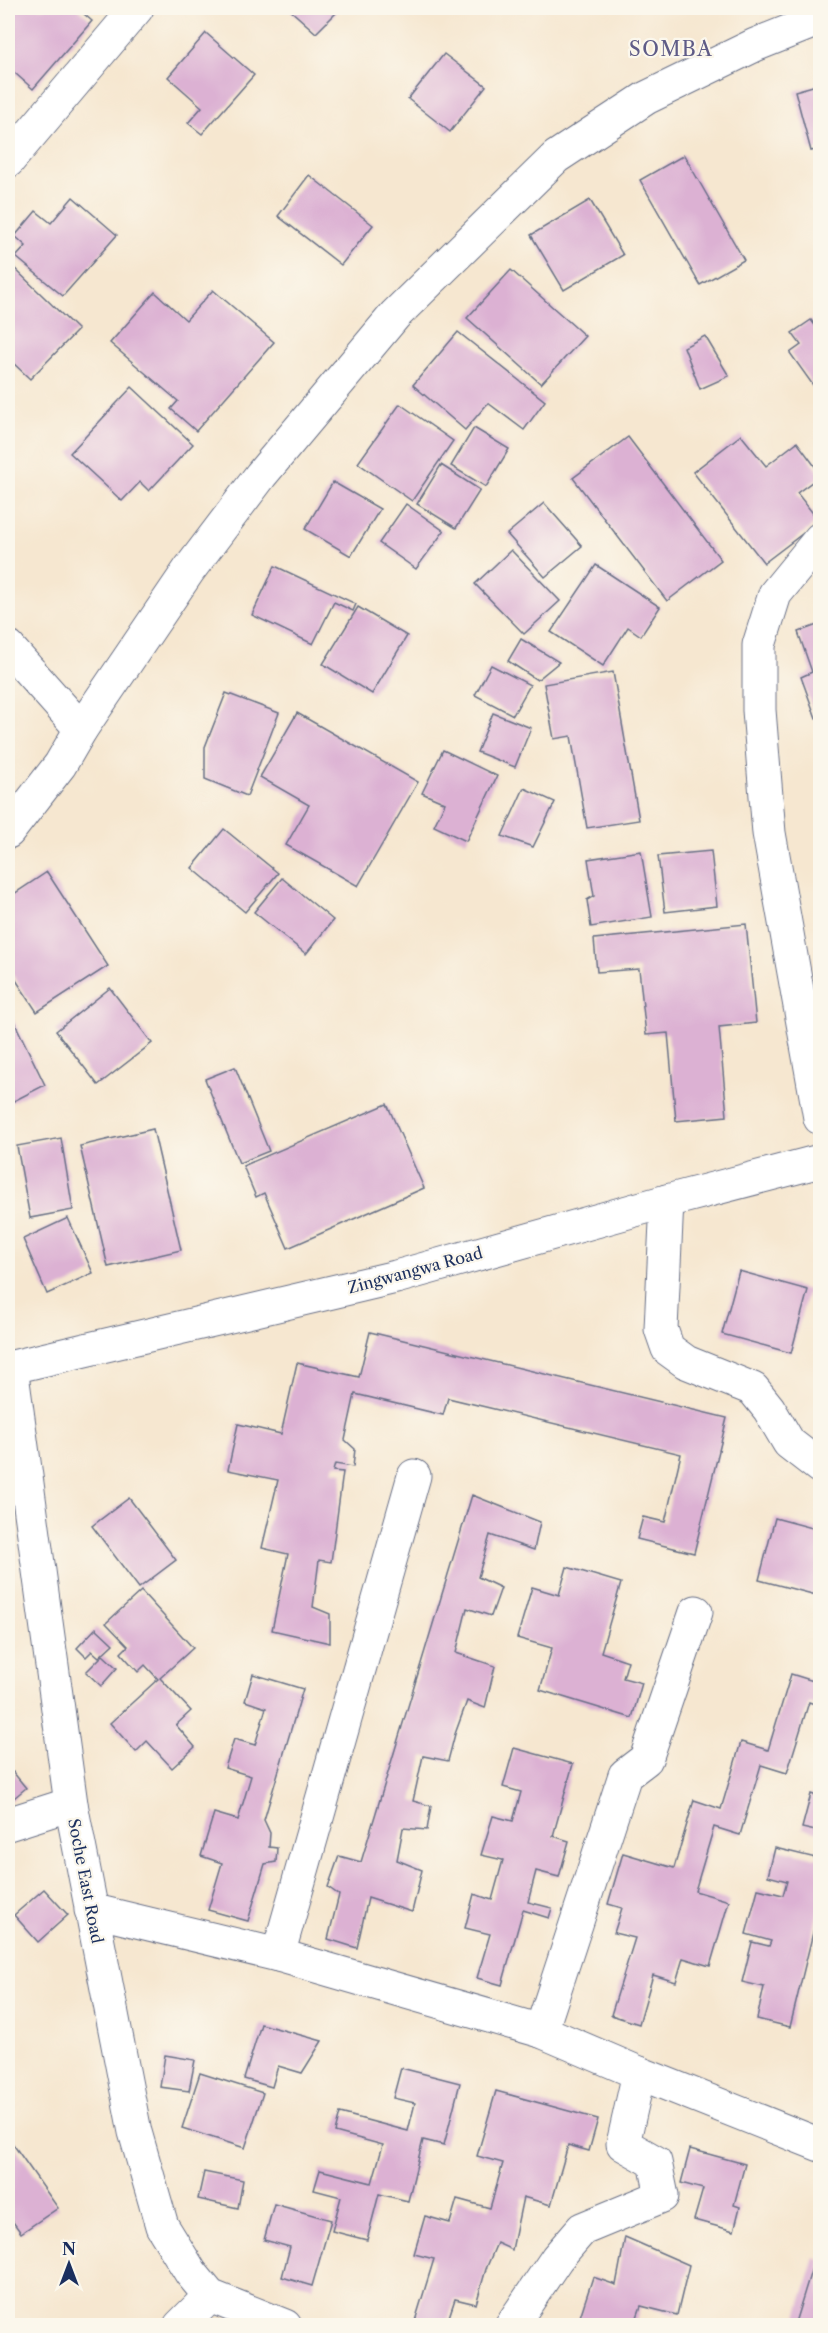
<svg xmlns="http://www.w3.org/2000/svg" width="828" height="2333" font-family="'Libre Caslon Text',serif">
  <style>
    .building { fill: #dcb1d3 }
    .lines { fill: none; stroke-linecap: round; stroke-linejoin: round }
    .street-casing { stroke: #686f86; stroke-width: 35 }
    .secondary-casing { stroke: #686f86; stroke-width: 35 }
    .street { stroke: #fff; stroke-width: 33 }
    .secondary { stroke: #fff; stroke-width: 33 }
    .labels { text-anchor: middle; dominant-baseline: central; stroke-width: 4.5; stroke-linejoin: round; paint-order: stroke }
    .street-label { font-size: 16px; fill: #1b2f5e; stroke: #fbf7ec }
    .quarter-label { font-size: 20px; letter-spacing: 1.5px; fill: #5f5c87; stroke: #fbf7ec }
  </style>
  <rect width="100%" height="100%" fill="#fbf7ec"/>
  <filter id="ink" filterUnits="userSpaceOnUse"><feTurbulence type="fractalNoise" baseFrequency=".0167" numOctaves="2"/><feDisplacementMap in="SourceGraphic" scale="12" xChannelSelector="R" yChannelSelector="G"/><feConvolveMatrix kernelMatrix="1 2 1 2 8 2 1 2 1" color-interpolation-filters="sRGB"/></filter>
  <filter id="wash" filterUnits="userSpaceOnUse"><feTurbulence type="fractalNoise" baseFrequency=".008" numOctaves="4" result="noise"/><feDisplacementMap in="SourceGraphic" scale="24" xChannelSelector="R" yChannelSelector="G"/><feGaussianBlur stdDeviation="1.35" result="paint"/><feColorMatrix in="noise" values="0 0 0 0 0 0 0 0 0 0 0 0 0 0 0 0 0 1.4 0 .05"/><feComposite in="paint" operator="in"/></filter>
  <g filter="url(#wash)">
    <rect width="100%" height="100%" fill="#f6e7d0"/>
    <g id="blocks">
      <g class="building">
        <path d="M8,8h69l15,13 -59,68 -25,-22v-10l2,-3 -2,-2z"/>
        <path d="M288,8h53l-25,25z"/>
        <path d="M206,33l48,42 -52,59 -14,-11 14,-16 -34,-30z"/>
        <path d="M444,54l42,32 -36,46 -42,-33z"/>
        <path d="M820,84v65l-9,2 -16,-60z"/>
        <path d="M684,155l60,105 -44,25 -60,-105z"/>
        <path d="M309,175l64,50 -32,40 -63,-49z"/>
        <path d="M73,197l44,38 -54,61 -47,-39 10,-11 -11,-10 21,-25 15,12z"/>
        <path d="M590,200l33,55 -59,35 -33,-55z"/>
        <path d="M8,262l70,68 -48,49 -19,-18 -3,3z"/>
        <path d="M511,270l74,66 -44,48 -74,-66z"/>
        <path d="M213,290l61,52 -78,89 -25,-22 7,-8 -68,-58 45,-51 31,28z"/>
        <path d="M811,320l9,12v63l-30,-42 11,-8 -9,-12z"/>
        <path d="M458,332l87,69 -21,29 -36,-27 -23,27 -52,-45z"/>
        <path d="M705,336l24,40 -29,13 -16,-42z"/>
        <path d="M132,387l61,57 -44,47 -9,-9 -18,19 -52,-48z"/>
        <path d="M400,404l53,37 -41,60 -54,-38z"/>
        <path d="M474,428l35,21 -23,38 -35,-21z"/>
        <path d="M741,435l25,31 31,-24 23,31v3l-23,17 22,28 -55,42 -71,-91z"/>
        <path d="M628,437l93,123 -54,41 -94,-123z"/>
        <path d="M441,465l39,25 -24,38 -39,-24z"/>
        <path d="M333,482l47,27 -29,47 -46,-27z"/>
        <path d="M544,503l38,43 -37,31 -38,-43z"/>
        <path d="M406,504l38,27 -28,38 -37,-26z"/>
        <path d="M511,550l49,51 -36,33 -49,-50z"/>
        <path d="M596,565l64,42 -19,29 -13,-9 -25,39 -52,-34z"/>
        <path d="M275,566l81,38 -3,7 -19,-9 -21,42 -61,-29z"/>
        <path d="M358,607l49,29 -35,58 -49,-30z"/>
        <path d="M820,624v94h-4l-15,-41 11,-5 -14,-40z"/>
        <path d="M521,639l38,23 -22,18 -29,-19z"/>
        <path d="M491,665l39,20 -17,30 -38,-20z"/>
        <path d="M613,672l26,148 -52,8 -16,-92 -17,3 -10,-55z"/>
        <path d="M226,693l53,20 -32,83 -42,-17v-32z"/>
        <path d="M297,713l121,69 -60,104 -72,-41 23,-40 -49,-28z"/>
        <path d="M493,713l38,15 -16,39 -38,-15z"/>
        <path d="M443,750l54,26 -31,65 -32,-15 11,-23 -23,-10z"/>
        <path d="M524,788l31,14 -22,45 -31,-11z"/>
        <path d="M224,829l54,44 -33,39 -53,-44z"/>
        <path d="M641,851l11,66 -61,10 -4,-27 7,-4 -6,-37z"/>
        <path d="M711,851l6,55 -52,6 -7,-56z"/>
        <path d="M47,872l61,94 -71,46 -29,-44v-70z"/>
        <path d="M282,878l51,42 -27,34 -52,-42z"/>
        <path d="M746,924l10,99 -37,4 8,89 -51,5 -8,-88 -22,2 -7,-66 -42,3 -3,-33z"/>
        <path d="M110,988l42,55 -54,42 -42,-54z"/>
        <path d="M8,1009l37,76 -37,19z"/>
        <path d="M235,1067l34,84 -30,12 -34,-84z"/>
        <path d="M387,1104l37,84 -136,60 -24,-55 -8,4 -13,-31z"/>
        <path d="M153,1129l28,121 -73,17 -28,-121z"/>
        <path d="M61,1138l12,72 -43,8 -13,-72z"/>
        <path d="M68,1218l25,55 -46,21 -24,-55z"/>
        <path d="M739,1271l69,19 -17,63 -69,-19z"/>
        <path d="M370,1332l357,86 -33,135 -57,-14 6,-22 22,5 16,-68 -233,-56 -5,17 -88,-21 -10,46 10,9 -2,18 -18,-3 -2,7 10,1 -12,90 -12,-2 -6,47 17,7v29l-58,-13 16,-76 -26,-6 16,-68 -50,-10 10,-46 43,10 16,-71 62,14z"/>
        <path d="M472,1495l68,27 -6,28 -44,-15 -12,42 23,11 -10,28 -24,-8 -11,45 39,13 -10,42 -18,-7 -12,33 -7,27 -25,-5 -10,45 18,5 -4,24 -24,-2 -6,32 25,10 -10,42 -44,-14 -11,50 -29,-9 11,-44 -11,-8 11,-31 22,6z"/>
        <path d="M129,1498l47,62 -37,28 -47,-62z"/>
        <path d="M775,1518l45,12v66l-61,-16z"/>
        <path d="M567,1567l54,16 -20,69 27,9 -5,17 19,5 -10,35 -92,-28 12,-42 -35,-10 15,-51 27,8z"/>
        <path d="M141,1591l52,57 -33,30 31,33 -15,14 19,22 -23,21 -25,-27 -11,11 -26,-29 48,-44 -13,-14 -7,7 -17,-19 7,-7 -22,-23z"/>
        <path d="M96,1628l17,16 -14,13 -7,-6 -6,6 -9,-9z"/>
        <path d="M103,1655l14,13 -16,18 -15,-14z"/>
        <path d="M253,1674l50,15 -39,131 6,13 -1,14 8,1 -1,14 -11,2 -17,57 -40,-11 14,-47 -21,-7 13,-43 24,7 13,-44 -26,-8 9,-29 21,6 11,-37 -21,-7z"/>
        <path d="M791,1674l29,9v23l-11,-4 -22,71 -26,-8 -21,70 -26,-8 -19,64 34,10 -19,65 -27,-8 -7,24 -23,-7 -14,49 -28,-9 24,-77 -21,-5 8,-25 -14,-4 15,-51 51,15 20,-68 27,9 20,-67 27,8z"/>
        <path d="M514,1748l59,16 -20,72 16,5 -10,36 -23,-6 -8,31 24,6 -3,10 -26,-8 -21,75 -25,-7 13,-44 -25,-6 9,-34 18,6 11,-40 -22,-5 12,-39 20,5 8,-29 -18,-5z"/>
        <path d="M13,1772l13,16 -18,15v-27z"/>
        <path d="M811,1794l9,3v35l-18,-4z"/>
        <path d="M775,1848l45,11v45l-30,123 -33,-8 7,-32 -22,-5 10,-40 17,4 2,-5 -25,-7 12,-45 25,6 4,-14 -19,-5z"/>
        <path d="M44,1889l24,26 -30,27 -24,-27z"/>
        <path d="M261,2024l61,17 -20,32 -24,-7 -6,21 -28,-8z"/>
        <path d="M165,2055l30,5 -6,31 -29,-4z"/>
        <path d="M401,2068l59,15 -16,62 -21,-5 -15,61 -29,-7 -12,46 -35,-9 9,-34 -27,-7 6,-20 52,13 11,-38 -48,-13 5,-19 68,18 7,-28 -22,-5z"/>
        <path d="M200,2073l63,20 -18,55 -63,-20z"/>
        <path d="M496,2091l102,28 -9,32 -21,-6 -17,60 -28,-8 -11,53 -15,-7 -11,26 -10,35 -21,-5 -9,27h-13l-18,-5 19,-62 -20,-5 11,-38 25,7 7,-24 33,9 13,-45 -26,-7z"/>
        <path d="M8,2137l50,71 -37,25 -13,-18z"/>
        <path d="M690,2149l55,15 -11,41 6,2 -6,24 -40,-11 9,-31 -22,-6z"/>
        <path d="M204,2172l39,8 -5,28 -40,-9z"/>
        <path d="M274,2204l57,16 -19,66 -30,-9 8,-30 -26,-7z"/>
        <path d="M625,2237l64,28 -12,50 -36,-9 -7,20h-57l16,-49 23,8z"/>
        <path d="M815,2258l5,2v66h-26z"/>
      </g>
    </g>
  </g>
  <g filter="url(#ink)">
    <use href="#blocks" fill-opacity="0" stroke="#686f86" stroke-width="1.5"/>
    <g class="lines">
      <defs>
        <g id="street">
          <path d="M8,161l129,-153"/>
          <path d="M820,539l-45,55 -16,51v65l10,123 51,285"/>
          <path d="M8,647l73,82"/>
          <path d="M8,832l52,-67 21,-36 108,-159 72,-95 134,-160 161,-158 90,-59 109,-53 65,-26"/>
          <path d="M667,1201l-6,128 7,20 18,13 67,27 16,20 20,34 31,24"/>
          <path d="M11,1367l60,437 64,328 27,94 29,47 19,23 75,30"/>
          <path d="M8,1824l63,-20"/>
          <path d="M91,1910l187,45 263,76 98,42 181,72"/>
          <path d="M278,1955l136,-479"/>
          <path d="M541,2031l84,-256 21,-16 50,-147"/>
          <path d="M180,2326l30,-30"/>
          <path d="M511,2326l46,-68 25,-29 80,-33 -7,-34 -32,-18 16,-71"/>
        </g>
        <path id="secondary" d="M8,1368l388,-91 271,-76 153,-40"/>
      </defs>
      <use href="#street" class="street-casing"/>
      <use href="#secondary" class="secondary-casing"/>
      <use href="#street" class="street"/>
      <use href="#secondary" class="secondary"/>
    </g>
  </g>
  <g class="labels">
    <g class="street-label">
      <text transform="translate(415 1270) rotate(-15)">Zingwangwa Road</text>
      <text transform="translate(86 1881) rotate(79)">Soche East Road</text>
    </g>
    <g class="quarter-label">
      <text x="671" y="49">SOMBA</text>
    </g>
  </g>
  <rect width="828" height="2333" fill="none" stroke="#fbf7ec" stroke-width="30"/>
  <g transform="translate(69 2264)" stroke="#fbf7ec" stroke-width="4.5" paint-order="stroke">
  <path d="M0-4.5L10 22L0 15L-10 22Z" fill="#1b2f5e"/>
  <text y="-9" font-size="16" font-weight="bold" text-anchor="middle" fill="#1b2f5e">N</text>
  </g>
</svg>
